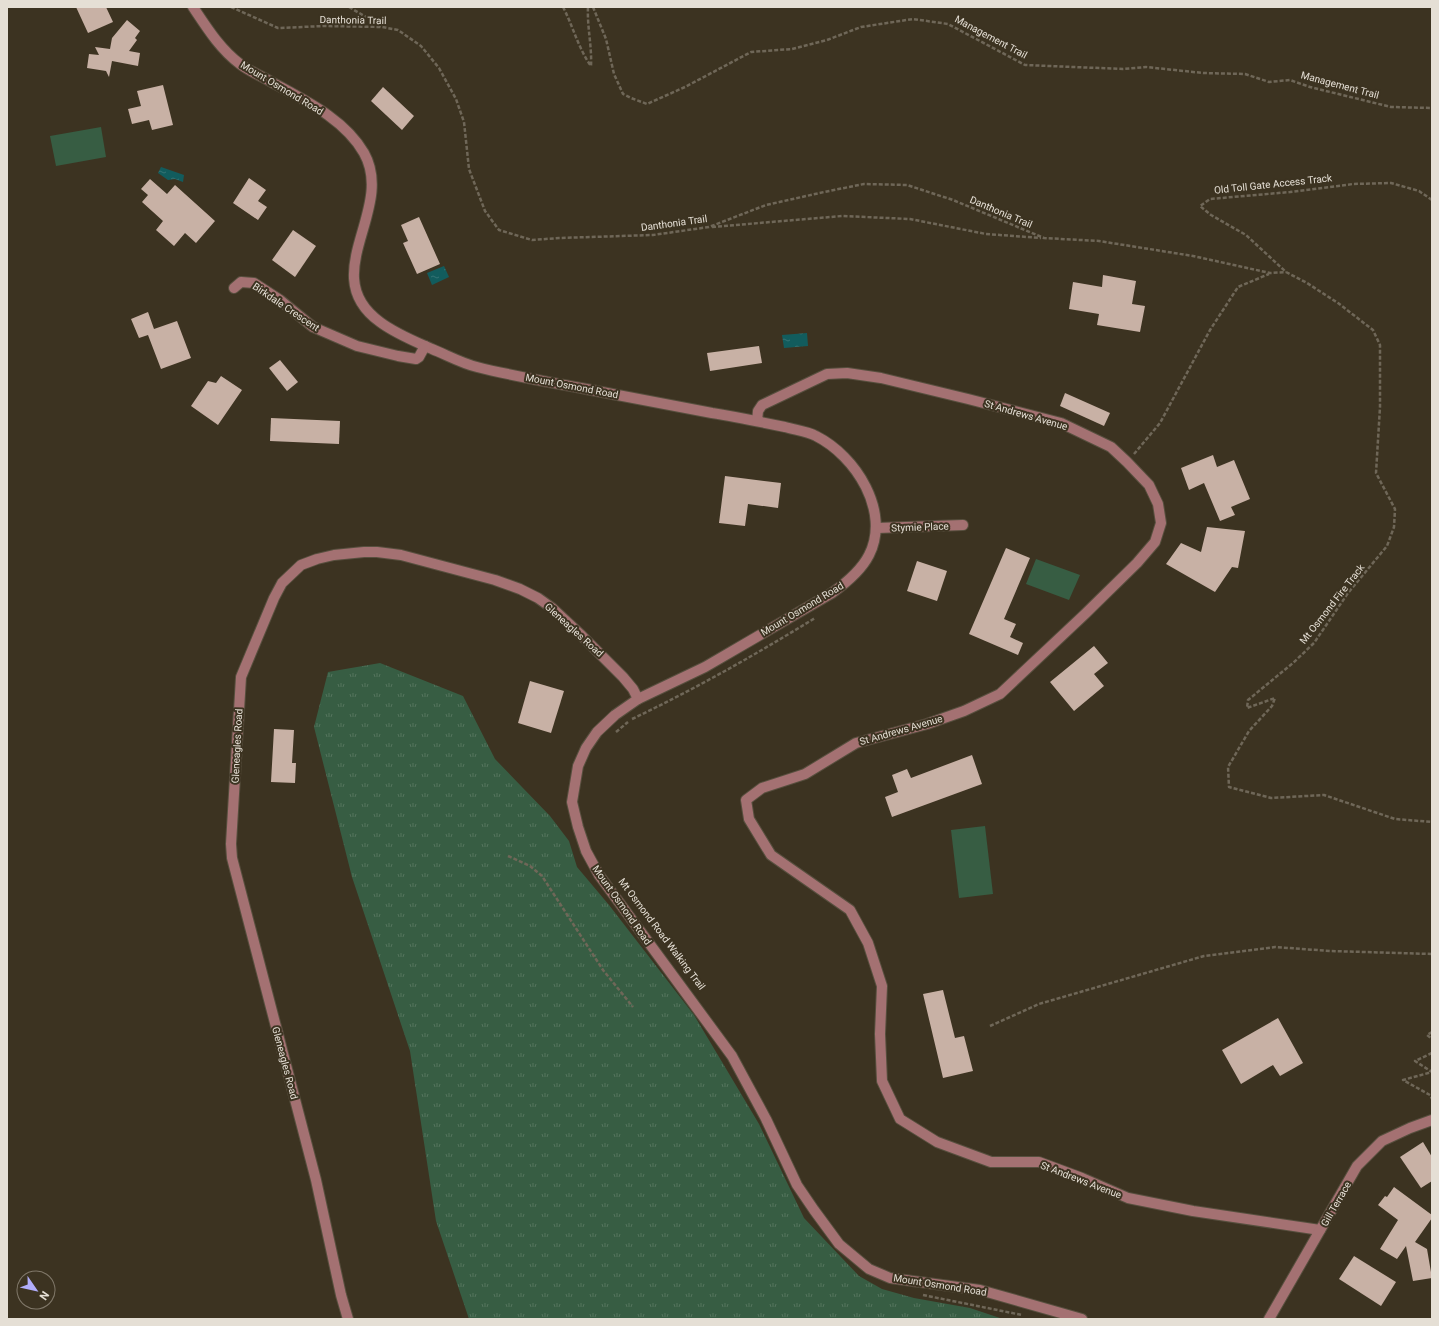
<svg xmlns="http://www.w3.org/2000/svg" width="1439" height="1326" font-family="Roboto,sans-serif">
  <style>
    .grass { fill: url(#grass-tufts) }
    .garden { fill: #375d43 }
    .water { fill: url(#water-ripples) }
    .building { fill: #c8b1a5 }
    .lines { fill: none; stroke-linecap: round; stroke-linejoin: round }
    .minor-casing { stroke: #574f3e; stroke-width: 12 }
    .path { stroke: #6f6758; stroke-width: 2.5; stroke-dasharray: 4 2; stroke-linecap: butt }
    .minor { stroke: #a47172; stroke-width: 10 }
    .labels { text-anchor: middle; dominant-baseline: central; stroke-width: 4; stroke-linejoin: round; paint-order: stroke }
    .street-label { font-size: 10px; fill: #e5dfd5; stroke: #3c3321 }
  </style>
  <defs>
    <pattern id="grass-tufts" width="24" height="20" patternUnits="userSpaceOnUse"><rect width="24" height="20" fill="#375d43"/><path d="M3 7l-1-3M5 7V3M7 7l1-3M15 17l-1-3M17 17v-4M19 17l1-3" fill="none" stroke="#54745d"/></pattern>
    <pattern id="water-ripples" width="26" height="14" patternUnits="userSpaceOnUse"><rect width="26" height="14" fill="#125c5d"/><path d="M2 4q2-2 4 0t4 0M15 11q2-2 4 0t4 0" fill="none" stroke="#347373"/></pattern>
  </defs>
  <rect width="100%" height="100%" fill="#3c3321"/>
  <path class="grass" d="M380,663l83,33 32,63 55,57 19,25 8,26 32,38 85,110 65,109 45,94 55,58 23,13 32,9 56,10 33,11h-534l-33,-98 -26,-170 -58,-174 -38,-150 14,-55z"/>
  <g class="garden">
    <path d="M101,127l5,30 -50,9 -6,-30z"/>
    <path d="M1036,559l44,16 -11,25 -43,-16z"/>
    <path d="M985,826l8,68 -34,4 -8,-68z"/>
  </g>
  <g class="water">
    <path d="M161,167l23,8 -1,7 -8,-3 -7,1 -10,-7z"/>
    <path d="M444,266l5,11 -17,8 -5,-12z"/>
    <path d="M807,333l1,13 -24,2 -2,-13z"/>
  </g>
  <g class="building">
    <path d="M76,7h30l7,15 -25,11z"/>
    <path d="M127,20l13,11 -5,7 2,2 -8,11 11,2 -2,13 -26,-5 -3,16 -3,-6 -19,-3 2,-14 10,1 -4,-8 15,2 2,-11z"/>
    <path d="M163,85l10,40 -21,5 -3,-10 -17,4 -4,-15 13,-3 -4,-15z"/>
    <path d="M383,87l31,29 -12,14 -31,-29z"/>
    <path d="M249,178l17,12 -8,11 9,6 -9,13 -25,-17z"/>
    <path d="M150,179l17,15 8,-9 40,36 -19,22 -11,-10 -11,13 -18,-16 7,-9 -21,-19 6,-7 -7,-6z"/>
    <path d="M419,217l21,47 -23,10 -14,-31 5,-2 -7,-16z"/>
    <path d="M293,230l23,16 -21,31 -23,-17z"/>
    <path d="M1103,275l33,6 -4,23 13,2 -5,26 -43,-7 2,-11 -30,-5 4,-27 29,5z"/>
    <path d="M148,312l6,17 23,-8 14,37 -30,11 -13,-34 -9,3 -8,-19z"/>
    <path d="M759,346l3,17 -52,8 -3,-18z"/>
    <path d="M280,360l18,22 -11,9 -18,-23z"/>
    <path d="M221,376l21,14 -24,35 -27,-19 17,-25 8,2z"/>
    <path d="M1065,393l45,20 -6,13 -44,-20z"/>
    <path d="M271,418l69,3 -1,23 -69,-3z"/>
    <path d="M1213,455l4,12 17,-7 16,39 -19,8 4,8 -15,6 -16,-38 -15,7 -8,-22z"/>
    <path d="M725,476l56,7 -3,25 -30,-4 -3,22 -26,-3z"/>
    <path d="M1207,527l38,4 -7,37 -6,-1 -17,25 -49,-28 15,-21 20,9z"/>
    <path d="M1006,548l24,10 -26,61 12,5 -6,13 13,6 -5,12 -49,-21z"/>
    <path d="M917,561l30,10 -10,30 -30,-10z"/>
    <path d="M1094,646l14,17 -14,11 10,12 -30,25 -24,-29z"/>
    <path d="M530,681l34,10 -13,42 -33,-10z"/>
    <path d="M274,729l20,1 -2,33h4l-1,20 -24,-1z"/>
    <path d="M972,755l10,29 -90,33 -7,-20 13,-5 -6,-17 15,-6 4,9z"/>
    <path d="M943,990l12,48 9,-2 9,35 -30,7 -20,-84z"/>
    <path d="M1278,1018l25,45 -23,13 -7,-11 -32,19 -19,-34z"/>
    <path d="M1423,1142l9,15v24l-11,7 -21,-31z"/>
    <path d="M1394,1187l38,28v3l-17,24 12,7 5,29 -19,3 -7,-35 -9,13 -17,-10 18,-29 -20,-15 7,-9 2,1z"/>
    <path d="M1354,1256l42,26 -15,24 -42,-27z"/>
  </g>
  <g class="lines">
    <defs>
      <g id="minor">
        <path d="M193,7c14,21 27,42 47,57 9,7 19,11 28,16 34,19 76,38 96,73 32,57 -49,122 16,169 16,12 34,19 52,27 15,6 29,14 45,18 35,9 73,15 109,22 42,8 84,16 126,24 25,4 49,9 73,14 10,3 22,4 31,9 40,20 75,76 53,119 -8,16 -23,28 -37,38l-127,74 -67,32 -23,16 -18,17 -11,16 -8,18 -6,36 6,25 8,24 13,24 133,181 34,63 31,66 17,25 25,34 30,25 21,9 90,12 102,29"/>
        <path d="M234,288l7,-6 13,1 26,17 33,27 44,19 41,10 18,3 3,-2 6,-11"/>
        <path d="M757,421l1,-10 4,-6 65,-31 20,-1 34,5 87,21 93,24 50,24 16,15 22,23 9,19 3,19 -6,19 -18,21 -52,51 -85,80 -36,17 -37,13 -71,19 -51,31 -43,14 -16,12 3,19 22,36 79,55 18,33 14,43 -2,48 2,47 18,38 37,23 54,20h48l43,16 46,20 65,13 127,19"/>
        <path d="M877,528l86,-3"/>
        <path d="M348,1319l-7,-24 -25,-115 -84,-322 -1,-14 10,-167 33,-79 8,-15 19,-18 16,-6 17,-4 30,-3h13l24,3 94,25 25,9 18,9 14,10 30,28 41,41 10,12 5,10"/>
        <path d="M1269,1319l88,-153 25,-25 28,-13 22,-8"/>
      </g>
    </defs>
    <use href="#minor" class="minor-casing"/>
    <g class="path">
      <path d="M231,7l47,21 47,-2 57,1 16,3 23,16 18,22 17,31 8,23 5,47 16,42 14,19 33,10 27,-2 94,-3 56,-8 57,-22 58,-13 40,-8 43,1 46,15 91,38 55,3 94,15 77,17 16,-1"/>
      <path d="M349,7l32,19"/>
      <path d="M563,7c10,19 15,41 28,59 1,-20 -4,-39 -3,-59"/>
      <path d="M593,7l13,32 8,35 9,20 8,4 16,6 38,-17 66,-35 41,-3 35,-9 34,-13 52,-8 35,5 77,41 98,4 23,-2 57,6 42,1 24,8 21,-2 20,7 81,20 41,1"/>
      <path d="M1432,200l-13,-9 -28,-8 -38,1 -63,8 -80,7 -10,7 11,9 35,20 40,37 21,11 31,20 35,27 7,15v62l-4,66 19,36 -1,18 -7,19 -39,47 -34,50 -21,20 -45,37 -1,8 28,-10 -3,8 -23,25 -21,36 1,20 42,11 53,-3 71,24 37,3"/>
      <path d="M712,227l130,-11 68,3 76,15 55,4"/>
      <path d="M1134,454l26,-31 50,-93 28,-43 31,-13"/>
      <path d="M632,719c63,-30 123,-64 183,-101"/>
      <path d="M616,732l12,-10"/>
      <path d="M508,856l22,10 12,10 61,94 30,37"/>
      <path d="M990,1026l49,-22 165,-48 71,-9 55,4 102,3"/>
      <path d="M1432,1032l-5,3 5,4"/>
      <path d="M1432,1053l-17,8 17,11 -29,8 27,15 2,4"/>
      <path d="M923,1295l99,20"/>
    </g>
    <use href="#minor" class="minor"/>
  </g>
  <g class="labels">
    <g class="street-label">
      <text transform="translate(353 20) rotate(1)">Danthonia Trail</text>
      <text transform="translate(991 37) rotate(28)">Management Trail</text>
      <text transform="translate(1340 85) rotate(15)">Management Trail</text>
      <text transform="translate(282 88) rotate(31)">Mount Osmond Road</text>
      <text transform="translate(1273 184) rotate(-6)">Old Toll Gate Access Track</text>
      <text transform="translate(1001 212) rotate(23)">Danthonia Trail</text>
      <text transform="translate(674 223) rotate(-8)">Danthonia Trail</text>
      <text transform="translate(286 307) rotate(34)">Birkdale Crescent</text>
      <text transform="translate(572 386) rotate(11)">Mount Osmond Road</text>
      <text transform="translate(1026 415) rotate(16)">St Andrews Avenue</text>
      <text transform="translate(920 527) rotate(-2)">Stymie Place</text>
      <text transform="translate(1332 604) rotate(-52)">Mt Osmond Fire Track</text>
      <text transform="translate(802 609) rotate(-31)">Mount Osmond Road</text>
      <text transform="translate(574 630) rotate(42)">Gleneagles Road</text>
      <text transform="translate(901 730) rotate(-16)">St Andrews Avenue</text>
      <text transform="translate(237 746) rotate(-87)">Gleneagles Road</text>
      <text transform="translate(622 905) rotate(55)">Mount Osmond Road</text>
      <text transform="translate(662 934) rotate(53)">Mt Osmond Road Walking Trail</text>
      <text transform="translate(285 1063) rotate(75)">Gleneagles Road</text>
      <text transform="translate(1081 1180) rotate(21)">St Andrews Avenue</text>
      <text transform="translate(1336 1204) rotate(-60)">Gill Terrace</text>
      <text transform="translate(940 1285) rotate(9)">Mount Osmond Road</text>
    </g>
  </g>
  <rect width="1439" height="1326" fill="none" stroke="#e5dfd5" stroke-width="16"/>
  <g transform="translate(36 1290) rotate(124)"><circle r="19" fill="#3c3321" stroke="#807869"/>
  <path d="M0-3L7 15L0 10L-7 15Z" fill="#b1adfa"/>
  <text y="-6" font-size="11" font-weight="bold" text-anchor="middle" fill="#e5dfd5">N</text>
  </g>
</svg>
